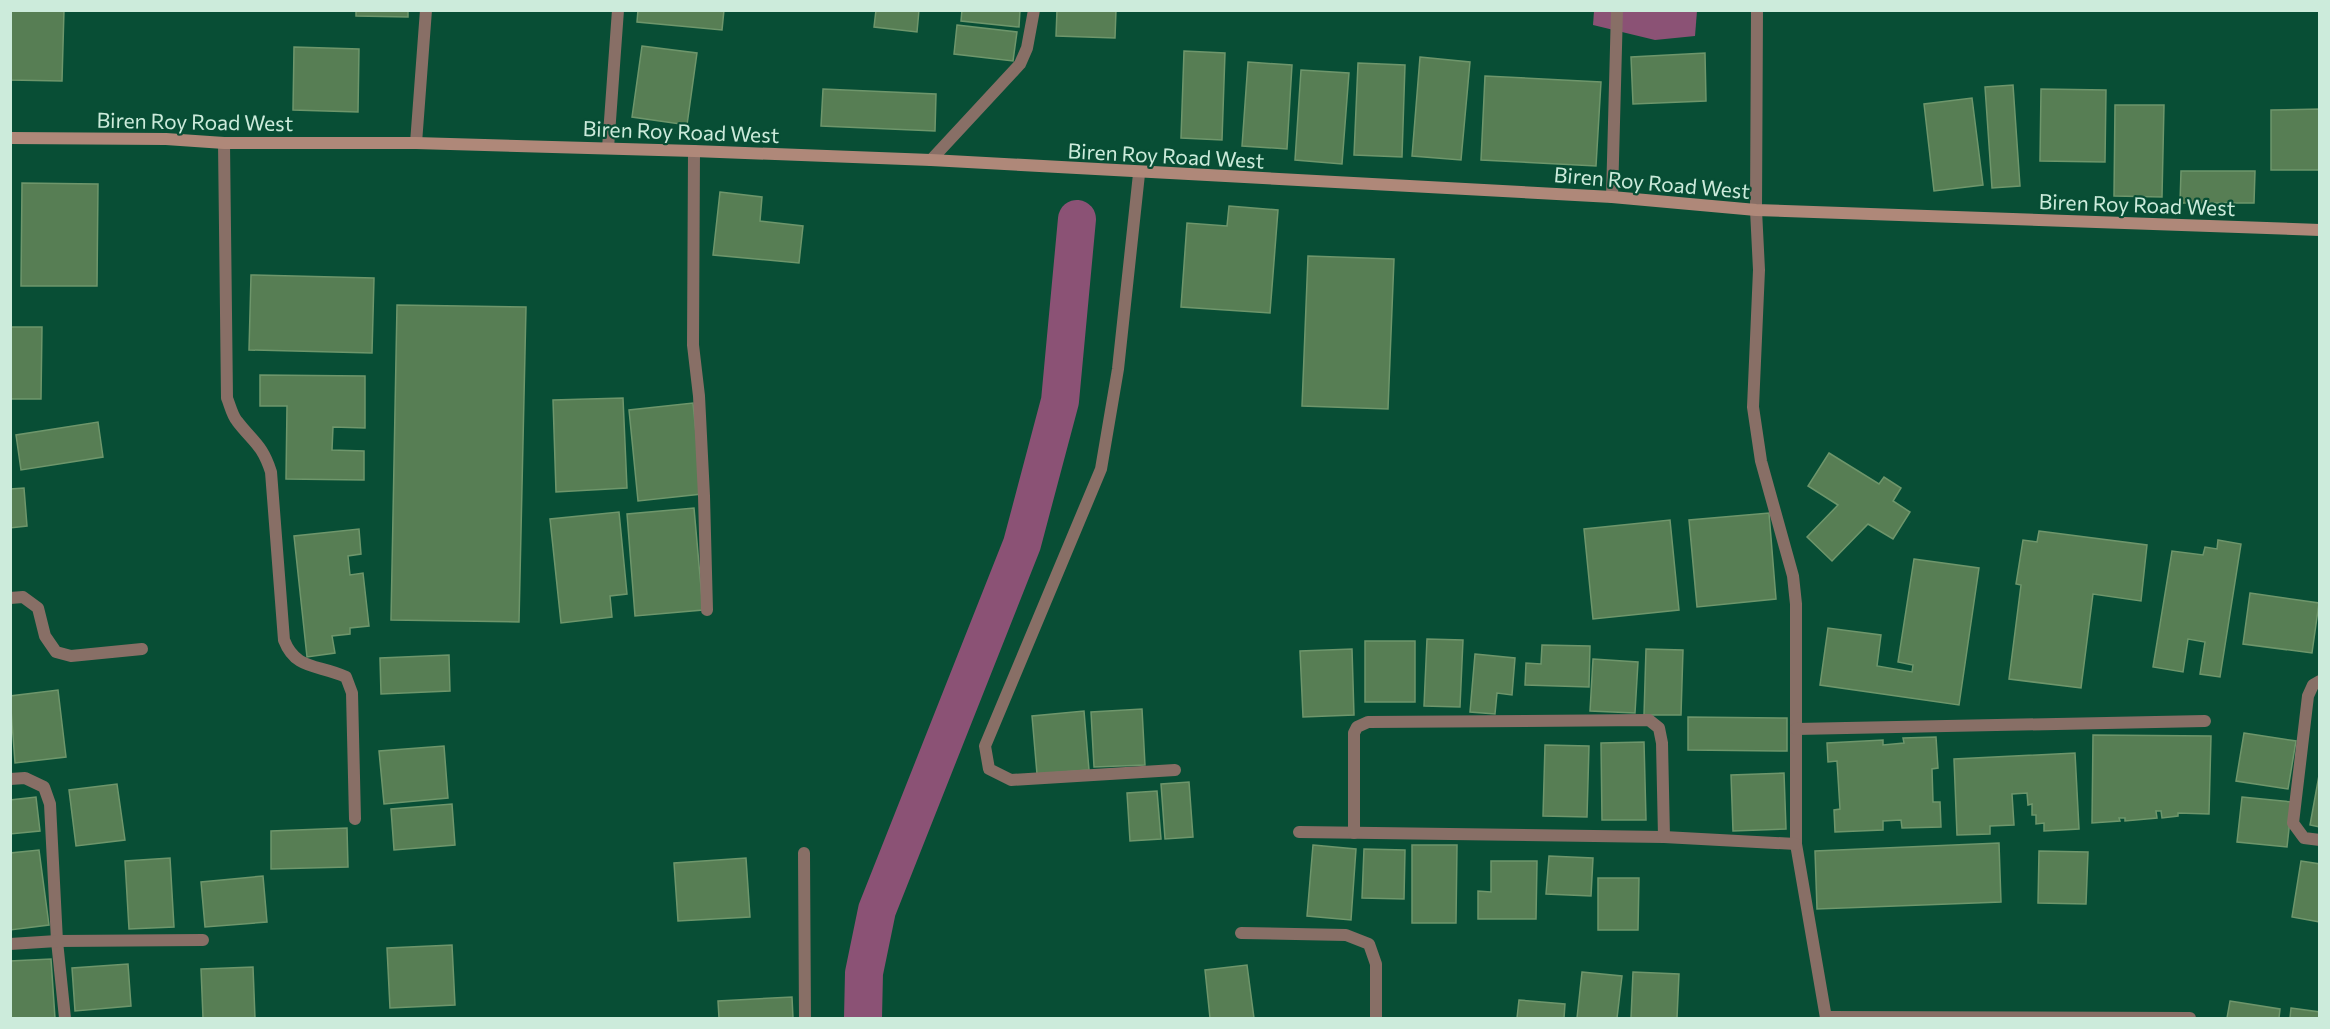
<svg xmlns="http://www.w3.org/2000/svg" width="2330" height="1029" font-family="Commissioner,sans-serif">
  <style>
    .water { fill: #8b5275 }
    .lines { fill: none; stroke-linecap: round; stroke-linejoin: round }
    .canal { stroke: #8b5275; stroke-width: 38 }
    .building { fill: #577e54; stroke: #6e966b; stroke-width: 1.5 }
    .lane { stroke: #886f66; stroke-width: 12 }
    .street { stroke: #886f66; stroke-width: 12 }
    .secondary { stroke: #af8879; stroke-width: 12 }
    .labels { text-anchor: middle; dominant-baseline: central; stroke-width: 4.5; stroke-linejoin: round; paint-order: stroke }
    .street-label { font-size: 21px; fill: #ccebdb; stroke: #084e35 }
  </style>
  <rect width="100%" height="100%" fill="#084e35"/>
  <path class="water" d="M1594,11h103l-2,25 -40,4 -62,-15z"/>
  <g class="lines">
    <path class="canal" d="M863,1018l1,-45 13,-63 145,-366 38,-143 17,-182"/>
  </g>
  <g class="building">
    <path d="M10,10h54l-2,71 -52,-1z"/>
    <path d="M356,10h52v7l-52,-1z"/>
    <path d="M638,10h86l-2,20 -85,-8z"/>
    <path d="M876,10h43l-2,22 -43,-5z"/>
    <path d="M962,10h58l-1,17 -58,-6z"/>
    <path d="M1057,10h59l-1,28 -59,-2z"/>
    <path d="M957,25l60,7 -4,29 -59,-7z"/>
    <path d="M642,46l55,7 -10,72 -55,-8z"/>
    <path d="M294,47l65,2 -1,63 -65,-2z"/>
    <path d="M1184,51l41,2 -3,87 -41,-2z"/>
    <path d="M1705,53l1,48 -73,3 -2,-47z"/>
    <path d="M1420,57l50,5 -9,98 -49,-4z"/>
    <path d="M1248,62l44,3 -5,84 -45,-3z"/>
    <path d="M1358,63l47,2 -3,92 -48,-2z"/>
    <path d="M1301,70l48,3 -7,91 -47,-4z"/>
    <path d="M1485,76l116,6 -5,84 -115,-6z"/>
    <path d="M2013,85l7,101 -28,2 -7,-101z"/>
    <path d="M823,89l113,5 -1,37 -114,-5z"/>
    <path d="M2041,89l65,1 -1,72 -65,-1z"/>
    <path d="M1972,98l11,87 -49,6 -10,-87z"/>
    <path d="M2115,105h49l-2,92 -48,-1z"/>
    <path d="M2320,109v61h-49v-60z"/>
    <path d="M2181,171h74l-1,32h-74z"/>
    <path d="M22,183l76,1 -1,102h-76z"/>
    <path d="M720,192l42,5 -2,24 43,5 -4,37 -86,-8z"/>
    <path d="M1229,206l49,4 -8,103 -89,-6 6,-84 40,3z"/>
    <path d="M1308,256l86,3 -6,150 -86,-3z"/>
    <path d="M251,275l123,3 -2,75 -123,-3z"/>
    <path d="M397,305l129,2 -7,315 -128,-2z"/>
    <path d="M10,327h32l-1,72h-31z"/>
    <path d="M260,375l105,1v52l-32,-1 -1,23 32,1v29l-78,-1 1,-73h-27z"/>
    <path d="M623,398l4,90 -71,4 -3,-92z"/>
    <path d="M693,403l9,91 -64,7 -9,-91z"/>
    <path d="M98,422l5,35 -82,13 -5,-35z"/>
    <path d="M1829,453l50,31 5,-7 17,11 -8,13 17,11 -17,27 -25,-15 -36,37 -25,-24 31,-32 -30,-19z"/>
    <path d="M24,488l3,38 -17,2v-39z"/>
    <path d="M694,508l9,102 -68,6 -8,-102z"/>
    <path d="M619,512l8,82 -17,2 2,21 -51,6 -11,-104z"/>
    <path d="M1769,513l7,86 -79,8 -8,-87z"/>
    <path d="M1670,520l9,90 -86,9 -9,-90z"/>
    <path d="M359,529l2,25 -13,2 2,19 13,-2 6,53 -19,2v6l-18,2 3,17 -28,4 -13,-121z"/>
    <path d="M2039,531l108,14 -6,56 -48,-7 -12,94 -72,-9 12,-94 -5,-1 7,-44 14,2z"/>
    <path d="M2218,540l23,4 -21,133 -20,-3 5,-32 -17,-3 -5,33 -30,-5 19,-116 31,4 2,-8 12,2z"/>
    <path d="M1914,559l65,9 -20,137 -139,-20 8,-57 53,7 -4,31 35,6 1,-7 -15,-3z"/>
    <path d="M2250,593l69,10 -7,50 -69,-9z"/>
    <path d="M1427,639l36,1 -3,67 -36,-1z"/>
    <rect x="1365" y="641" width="50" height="61"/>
    <path d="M1542,645l48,1 -1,41 -64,-2 1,-22 15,1z"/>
    <path d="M1352,649l2,66 -51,2 -3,-66z"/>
    <path d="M1646,649l37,1 -2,65h-37z"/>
    <path d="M1475,654l40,4 -3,37 -15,-2 -2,21 -25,-2z"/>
    <path d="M449,655l1,36 -69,3 -1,-36z"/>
    <path d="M1593,659l45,3 -3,51 -45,-2z"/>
    <path d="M58,690l8,67 -51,6 -5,-67z"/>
    <path d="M1142,709l3,56 -51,2 -3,-55z"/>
    <path d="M1084,711l5,59 -52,4 -5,-58z"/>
    <path d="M1688,717l99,1v33l-99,-1z"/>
    <path d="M2244,733l52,8 -8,48 -52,-8z"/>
    <path d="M2093,735l118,1 -2,78 -31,-1v3l-16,2 -1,-7h-5l1,7 -32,3v-3h-6l1,3 -28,2z"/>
    <path d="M1936,737l2,31 -6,1 1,33h7l1,25 -39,1 -1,-8 -18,1v9l-48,2 -1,-22 6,-1 -3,-48 -9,1 -1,-19 56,-3v5l21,-2 -1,-5z"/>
    <path d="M1644,742l2,78h-44l-1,-77z"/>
    <path d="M1545,745l44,1 -2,71 -44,-1z"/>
    <path d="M444,746l4,52 -64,6 -5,-53z"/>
    <path d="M2075,753l4,76 -35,2v-8l-8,1v-9h-4v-11l-4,1 -1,-12 -15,1 2,31 -24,1v8l-33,1 -3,-76z"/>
    <path d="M2320,770v57l-10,-2z"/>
    <path d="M1784,773l2,56 -53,2 -2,-56z"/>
    <path d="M1189,782l4,55 -28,2 -4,-55z"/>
    <path d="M117,784l8,56 -49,6 -7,-56z"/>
    <path d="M1157,791l4,48 -31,2 -3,-48z"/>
    <path d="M36,797l4,34 -30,3v-34z"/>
    <path d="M2242,797l50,5 -5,45 -50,-5z"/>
    <path d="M452,804l3,41 -61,5 -3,-41z"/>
    <path d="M347,828l1,39 -77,2v-38z"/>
    <path d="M1999,843l2,59 -184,7 -2,-58z"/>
    <path d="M1313,845l43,4 -5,71 -44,-4z"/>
    <path d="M1412,845h45l-1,78h-44z"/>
    <path d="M1364,849l41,1 -1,49 -42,-1z"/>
    <path d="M39,850l10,75 -39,5v-77z"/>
    <path d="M2039,851l49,1 -2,52 -48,-1z"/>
    <path d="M1549,856l44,2 -2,38 -45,-2z"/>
    <path d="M170,858l4,69 -45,2 -4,-68z"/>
    <path d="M746,858l4,59 -72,4 -4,-58z"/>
    <path d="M1491,861h46l-1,58h-58v-28l13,1z"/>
    <path d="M2301,861l19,3v58l-28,-5z"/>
    <path d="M263,876l4,46 -62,5 -4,-45z"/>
    <path d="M1598,878h41l-1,52h-40z"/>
    <path d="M452,945l3,60 -65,3 -3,-60z"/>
    <path d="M51,959l4,59h-45v-57z"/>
    <path d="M128,964l3,42 -56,5 -3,-43z"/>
    <path d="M1247,965l7,53h-44l-5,-48z"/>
    <path d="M253,967l2,51h-52l-2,-49z"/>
    <path d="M1582,972l40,4 -5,42h-40z"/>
    <path d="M1633,972l46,2 -2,44h-46z"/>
    <path d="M792,997l1,21h-74l-1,-17z"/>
    <path d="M1519,1000l46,4 -1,14h-47z"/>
    <path d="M2230,1001l50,8 -1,9h-52z"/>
    <path d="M2291,1008l29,4v6h-30z"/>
  </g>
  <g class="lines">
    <g class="lane">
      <path d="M224,143l3,255c3,7 5,17 10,23 16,21 25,23 34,51l13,168c12,31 35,24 62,37l6,16 3,126"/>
      <path d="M608,148l10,-138"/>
    </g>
    <g class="street">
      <path d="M1757,10l-1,200 3,60 -6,137 8,54 32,115 3,28v240l30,174"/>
      <path d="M416,143l10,-133"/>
      <path d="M694,151l-1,194 6,51 5,100 3,114"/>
      <path d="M931,160l89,-96 7,-16 7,-38"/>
      <path d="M1139,174l-21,195 -17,100 -116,277 4,23 22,11 164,-10"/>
      <path d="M1612,197l5,-187"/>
      <path d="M10,598l13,-1 15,11 7,28 11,16 15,4 71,-7"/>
      <path d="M2320,681l-7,4 -5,11 -15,127 11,15 16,2"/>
      <path d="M1796,729l409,-8"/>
      <path d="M10,779l15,-1 19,9 6,17 7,137 8,77"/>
      <path d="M1299,832l365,5 132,7"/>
      <path d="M1354,833v-100l3,-6 11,-5 281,-2 10,8 3,15 2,94"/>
      <path d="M804,853l1,165"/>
      <path d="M1241,933l105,2 23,9 7,20v54"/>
      <path d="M10,944l47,-3 146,-1"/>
      <path d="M1826,1017l364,1"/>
    </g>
    <path class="secondary" d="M10,138l156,1 58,4h192l278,8 237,9 681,37 144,13 564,20"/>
  </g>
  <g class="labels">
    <g class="street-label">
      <text transform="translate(195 121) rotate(1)">Biren Roy Road West</text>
      <text transform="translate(681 131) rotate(2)">Biren Roy Road West</text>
      <text transform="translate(1166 155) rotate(3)">Biren Roy Road West</text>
      <text transform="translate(1652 182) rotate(5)">Biren Roy Road West</text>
      <text transform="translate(2137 204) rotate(2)">Biren Roy Road West</text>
    </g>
  </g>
  <rect width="2330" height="1029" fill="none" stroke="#ccebdb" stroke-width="24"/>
</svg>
